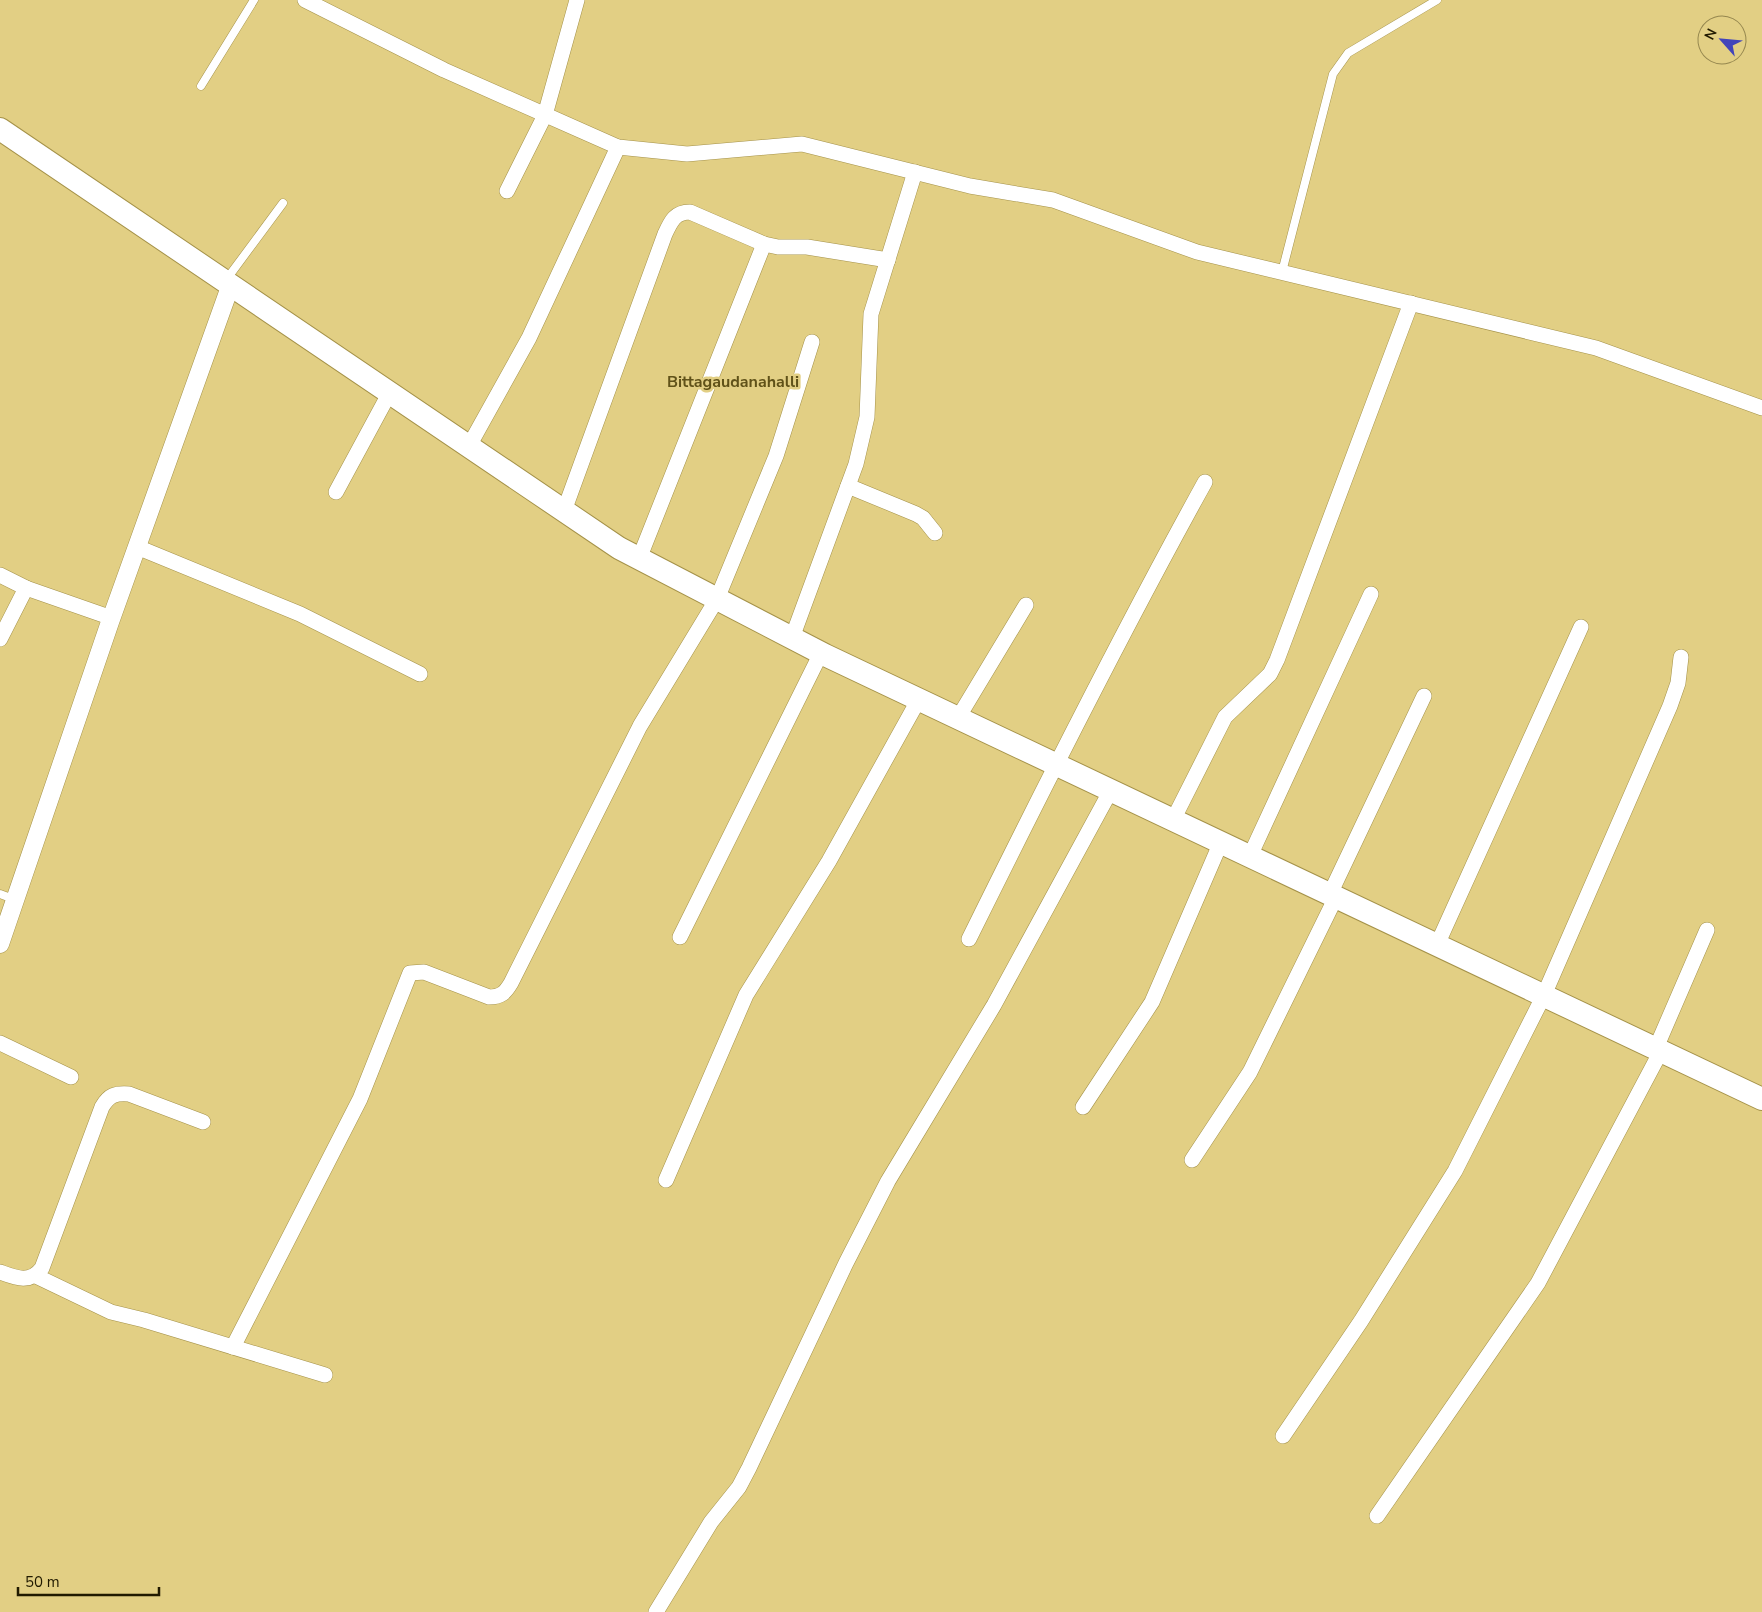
<svg xmlns="http://www.w3.org/2000/svg" width="1762" height="1612" font-family="'Nunito Sans',sans-serif">
  <style>
    .lines { fill: none; stroke-linecap: round; stroke-linejoin: round }
    .service-casing { stroke: #a59249; stroke-width: 9 }
    .minor-casing { stroke: #a59249; stroke-width: 16 }
    .tertiary-casing { stroke: #a59249; stroke-width: 19 }
    .primary-casing { stroke: #a59249; stroke-width: 24 }
    .service { stroke: #fff; stroke-width: 8 }
    .minor { stroke: #fff; stroke-width: 15 }
    .tertiary { stroke: #fff; stroke-width: 18 }
    .primary { stroke: #fff; stroke-width: 22 }
    .labels { text-anchor: middle; dominant-baseline: central; stroke-width: 5; stroke-linejoin: round; paint-order: stroke }
    .quarter-label { font-size: 16px; font-weight: bold; fill: #605219; stroke: #e2cf84 }
  </style>
  <rect width="100%" height="100%" fill="#e2cf84"/>
  <g class="lines">
    <defs>
      <g id="service">
        <path d="M201,86l53,-86"/>
        <path d="M1282,272l51,-198 15,-21 89,-53"/>
        <path d="M226,280l57,-77"/>
        <path d="M0,894l16,6"/>
      </g>
      <g id="minor">
        <path d="M305,0l139,70 174,77 69,7 115,-10 168,42 83,14 144,52 399,96 166,60"/>
        <path d="M507,191l38,-76 32,-115"/>
        <path d="M469,446l60,-108 89,-191"/>
        <path d="M848,486l68,28 7,4 12,15"/>
        <path d="M336,492l54,-100"/>
        <path d="M564,511l101,-277c6,-13 10,-22 25,-22l74,32 14,3h29l81,13"/>
        <path d="M137,547l163,67 120,60"/>
        <path d="M639,559l125,-315"/>
        <path d="M0,575l26,13 86,30"/>
        <path d="M792,638l64,-174 11,-47 4,-103 44,-142"/>
        <path d="M0,639l26,-51"/>
        <path d="M958,718l68,-113"/>
        <path d="M1173,820l52,-103 45,-43 7,-14 134,-357"/>
        <path d="M1250,856l121,-262"/>
        <path d="M1330,894l94,-198"/>
        <path d="M680,937l141,-284"/>
        <path d="M969,939c76,-154 153,-307 236,-457"/>
        <path d="M1437,945l144,-318"/>
        <path d="M0,1043l71,34"/>
        <path d="M1656,1048l51,-118"/>
        <path d="M1083,1107l69,-105 69,-160"/>
        <path d="M1192,1160l58,-88 86,-175"/>
        <path d="M666,1180l80,-185 83,-134 90,-162"/>
        <path d="M0,1272c16,6 30,12 42,-4l60,-161c7,-12 13,-14 27,-13l74,28"/>
        <path d="M36,1276l75,36 33,8 181,55"/>
        <path d="M233,1347l127,-248 50,-126 14,-1 65,25c12,0 16,-4 22,-14l129,-257 77,-127 59,-143 36,-114"/>
        <path d="M1283,1436l78,-115 94,-150 89,-176 126,-289 8,-23 3,-26"/>
        <path d="M1377,1516l161,-233 123,-232"/>
        <path d="M656,1612l55,-90 28,-35 10,-19 97,-205 42,-82 106,-176 117,-215"/>
      </g>
      <path id="tertiary" d="M0,944l110,-322 121,-338"/>
      <path id="primary" d="M0,129l619,419 206,107 937,444"/>
    </defs>
    <use href="#service" class="service-casing"/>
    <use href="#minor" class="minor-casing"/>
    <use href="#tertiary" class="tertiary-casing"/>
    <use href="#primary" class="primary-casing"/>
    <use href="#service" class="service"/>
    <use href="#minor" class="minor"/>
    <use href="#tertiary" class="tertiary"/>
    <use href="#primary" class="primary"/>
  </g>
  <g class="labels">
    <g class="quarter-label">
      <text x="733" y="382">Bittagaudanahalli</text>
    </g>
  </g>
  <g transform="translate(1722 40) rotate(297)"><circle r="24" fill="#e2cf84" stroke="#95874f"/>
  <path d="M0-4L9 19L0 12L-9 19Z" fill="#4245ba"/>
  <text y="-8" font-size="14" font-weight="bold" text-anchor="middle" fill="#211a00">N</text>
  </g>
  <path d="M18 1587v8h141v-8" fill="none" stroke="#211a00" stroke-width="2.5"/>
  <text x="25" y="1587" font-size="15" fill="#211a00" stroke="#e2cf84" stroke-width="4" paint-order="stroke">50 m</text>
</svg>
